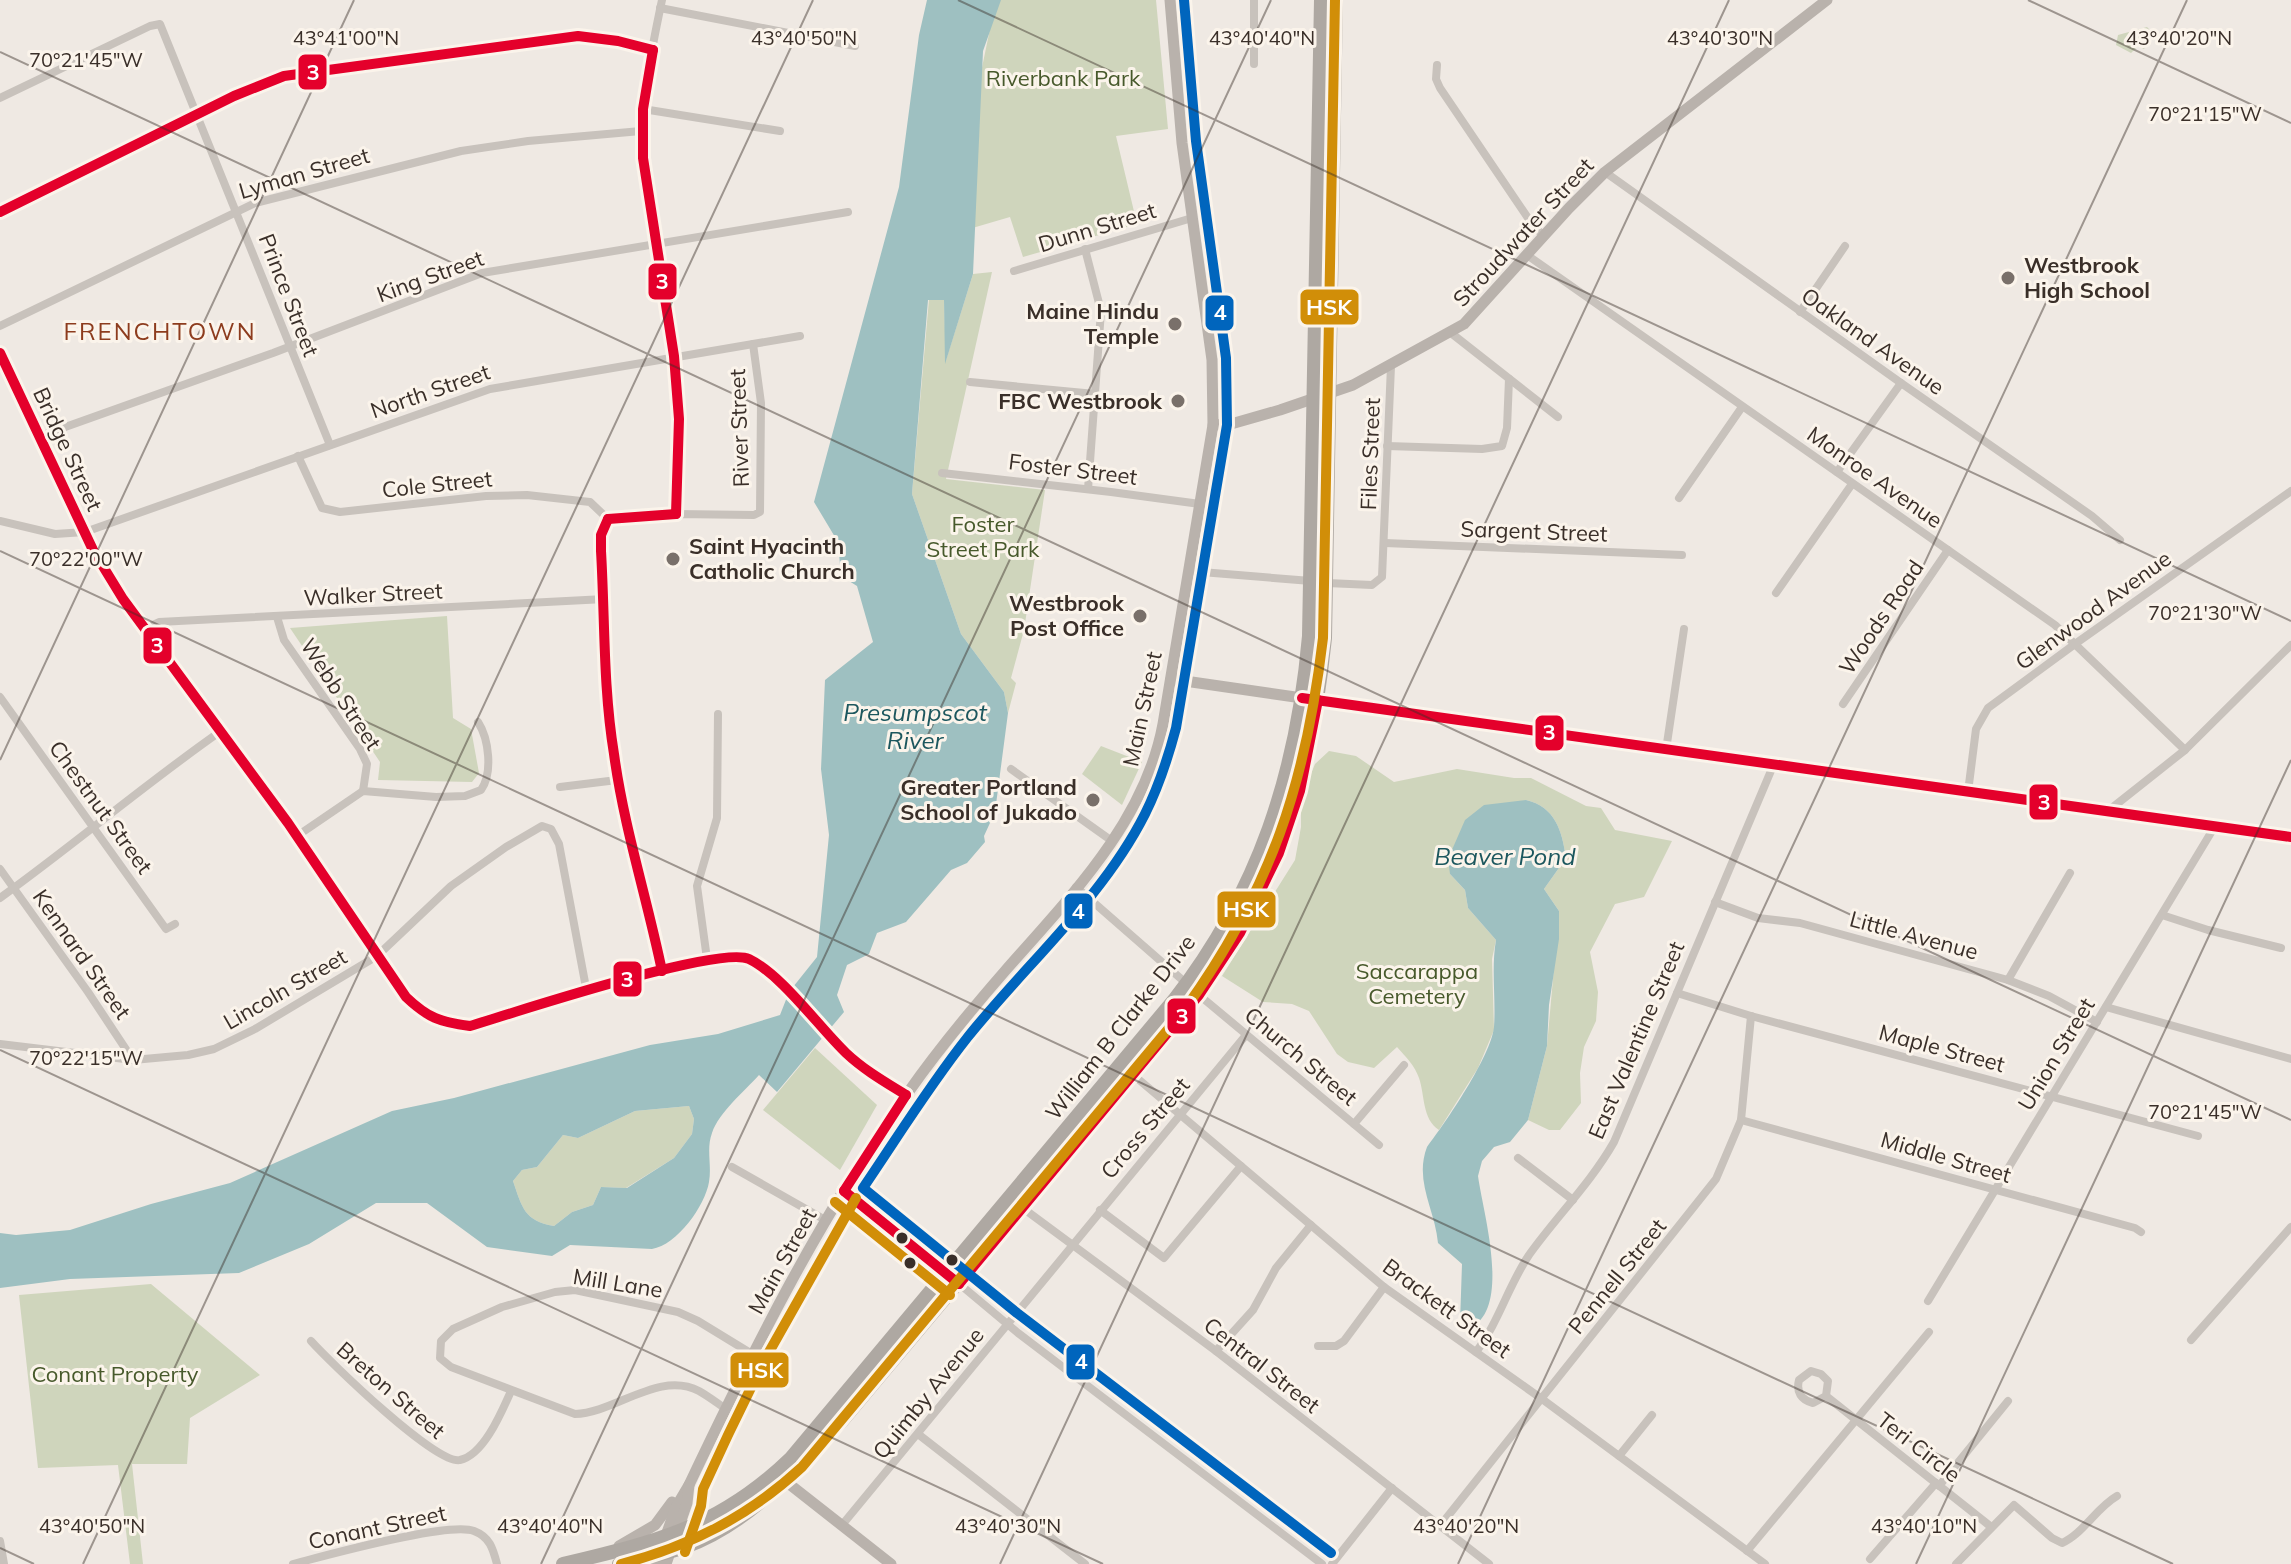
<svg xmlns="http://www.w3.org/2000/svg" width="2291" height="1564" font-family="Mulish,sans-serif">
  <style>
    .green { fill: #cfd5bc }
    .water { fill: #9ec0c1; fill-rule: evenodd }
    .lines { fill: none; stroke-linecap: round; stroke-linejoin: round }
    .street { stroke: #c8c2bc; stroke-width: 8 }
    .secondary { stroke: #b9b2ac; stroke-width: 11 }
    .primary { stroke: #ada6a1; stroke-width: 12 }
    .highway { stroke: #aea8a2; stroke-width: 14 }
    .bus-1-casing { stroke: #fbf4eb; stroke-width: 16 }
    .bus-2-casing { stroke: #fbf4eb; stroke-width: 16 }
    .bus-3-casing { stroke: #fbf4eb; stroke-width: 16 }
    .bus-1 { stroke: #e4002b; stroke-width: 10 }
    .bus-2 { stroke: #d18e08; stroke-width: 10 }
    .bus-3 { stroke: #0065bd; stroke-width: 10 }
    .ticks { fill: none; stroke: #3a2f29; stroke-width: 2; stroke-opacity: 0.45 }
    .poi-dot { fill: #79706a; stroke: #fbf4eb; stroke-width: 3 }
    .bus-dot { fill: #3a2f29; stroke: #fbf4eb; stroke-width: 3 }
    .labels { text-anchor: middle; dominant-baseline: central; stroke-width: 6; stroke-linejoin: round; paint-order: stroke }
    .park-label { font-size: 22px; fill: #47592b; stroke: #fbf4eb }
    .street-label { font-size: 22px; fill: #3a2f29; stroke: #fbf4eb }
    .poi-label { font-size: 22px; font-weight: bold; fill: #3a2f29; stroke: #fbf4eb; text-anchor: end }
    .neighbourhood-label { font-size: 24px; letter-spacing: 2px; fill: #8d3c1e; stroke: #fbf4eb }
    .water-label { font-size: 24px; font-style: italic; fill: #1c575e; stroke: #fbf4eb }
    .ticks-label { font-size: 20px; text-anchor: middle; fill: #3a2f29; stroke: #fbf4eb; stroke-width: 6; stroke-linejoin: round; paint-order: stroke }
    .line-badge { stroke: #fbf4eb; stroke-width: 3 }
    .badge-label { font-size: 22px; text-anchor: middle; font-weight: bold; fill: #fff }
  </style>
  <rect width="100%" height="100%" fill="#efe9e3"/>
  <g class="green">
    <path d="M996,0h160l12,129 -52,7 21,88 -114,33 -13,-40 -41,12 10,-147z"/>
    <path d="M2147,27l7,7 -10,15 -6,-3 -7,7 -15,-8 2,-10z"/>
    <path d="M992,272l-46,207 99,11 -21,140 -13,48 5,5 -8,30 -4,-21 -43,-58 -49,-140 17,-195h15l2,61 27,-86z"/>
    <path d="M447,616l6,102 18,11 8,44 -7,9 -94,-2 2,-18 -90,-134z"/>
    <path d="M1101,746l41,16 -20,43 -40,-31z"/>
    <path d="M1329,751l27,5 38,26 63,-13 57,9h17l55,28 15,2 14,22 57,11 -28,56 -29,7 -25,48 8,40 -2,29 -12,26 -4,26 1,30 -21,27h-11l-21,-10 19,-74 12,-135 -15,-22 22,-31c-4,-28 -11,-51 -40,-58l-76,74 15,16 3,18 28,32 -4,19 2,71 -16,38 -39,62c-17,-11 -14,-35 -20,-52 -4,-12 -13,-21 -22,-31l-23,21 -26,-6 -11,-8 -28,-43 -17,-7 -29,-2 -41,-26 73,-116 6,-33v-29l14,-34z"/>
    <path d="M815,1048l62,57 -37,65 -77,-60z"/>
    <path d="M689,1106l5,13 -2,15 -18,24 -48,30 -25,-1 -8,18 -21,7 -18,14c-30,-5 -32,-19 -41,-45l9,-11 15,-3 26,-32 15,3 57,-27z"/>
    <path d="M151,1284l109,91 -70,43 -3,46h-55l11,100h-13l-12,-99 -80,3 -19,-173z"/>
  </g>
  <g class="water">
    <path d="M927,0h74l-18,51 -10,223 -28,90 -1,-64h-16l-16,194 49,140 43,58 4,21 -13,99 -11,24 1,6 -18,21 -16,7 -45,52 -29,11 -8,21 -22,11 -10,30 7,17 -67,80 -18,-17c-15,17 -40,37 -47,58 -6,16 0,32 -3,49 -4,24 -32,63 -57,67l-82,-4 -18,11 -65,-9 -60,-44h-51l-67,41 -70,29 -169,6 -70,9v-55l16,2 54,-5 81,-26 79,-21 162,-72 62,-13 196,-53 68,-11 62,-19 9,-23 28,-35 12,-122 -8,-66 4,-89 48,-38 -16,-56 -16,-10 -3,-34 -24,-40 85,-315 20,-152zM689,1106l5,13 -2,15 -18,24 -47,30 -26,-1 -8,18 -21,7 -18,14c-30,-5 -32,-19 -41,-45l9,-11 15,-3 26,-32 15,3 57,-27z"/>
    <path d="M1526,800c29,7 36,30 40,58l-22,31 15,22v28l-10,66 -2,41 -19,74 -18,22 -16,5 -12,14 -4,15c5,37 34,132 -8,152l-10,-5 2,-59 -24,-21c-3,-34 -24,-62 -11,-96 19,-25 64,-91 67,-120 2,-29 -3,-58 2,-87l-28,-32 -3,-18 -15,-16 -2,-15 17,-39 19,-15z"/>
  </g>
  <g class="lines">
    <g class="street">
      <path d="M662,0c-11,52 -22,105 -19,158l31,198 5,63 -3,95"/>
      <path d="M1254,0v64"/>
      <path d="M660,8l195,38"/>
      <path d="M1437,65l-1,14 4,9 88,130 15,18"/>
      <path d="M0,98l150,-72 10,-2 170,421"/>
      <path d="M643,109l137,22"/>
      <path d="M1605,172l296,211 191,133 28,24"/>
      <path d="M0,212c52,-26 105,-49 156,-76 42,-21 82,-46 128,-60l294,-40 40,5 35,9"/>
      <path d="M1085,249l16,62 -13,178"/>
      <path d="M1527,255l528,370 130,125"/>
      <path d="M1014,271l178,-53"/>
      <path d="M1800,312l45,-66"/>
      <path d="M0,326l255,-123 206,-52 67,-10 113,-10"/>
      <path d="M1451,333l107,84"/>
      <path d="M970,382l125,12"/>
      <path d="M40,436l233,-83 209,-80 366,-61"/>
      <path d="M1387,446l95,3 20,-3 5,-18 2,-49"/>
      <path d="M298,456l24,52 18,4 146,-16 41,-1 63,7 18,17"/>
      <path d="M1837,472l64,-89"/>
      <path d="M942,473l169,19 89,12"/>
      <path d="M1679,498l63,-91"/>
      <path d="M608,519l-7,16v16c6,76 2,154 17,230 12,64 32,126 44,190"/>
      <path d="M608,519l68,-5 78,1 6,-3 1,-109 -8,-59"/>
      <path d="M0,521l55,13 30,-2 405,-143 310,-53"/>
      <path d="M1385,543l297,12"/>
      <path d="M1189,571l122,10"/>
      <path d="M1327,583l45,2 10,-8 9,-211"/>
      <path d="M1776,593l76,-109"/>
      <path d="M277,617l7,23 76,109 7,15 -4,27"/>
      <path d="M144,629l15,-7 446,-23"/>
      <path d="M0,697l166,232 9,-5"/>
      <path d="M1843,704l105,-154"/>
      <path d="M1666,750l18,-121"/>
      <path d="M1011,769l101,72"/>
      <path d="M560,787l57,-7"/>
      <path d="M1968,792l8,-63 12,-21 87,-64 216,-153"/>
      <path d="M2108,811l77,-61 106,-105"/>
      <path d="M297,836l66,-45 73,6 29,-1 16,-6c12,-17 8,-51 -3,-68"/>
      <path d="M0,869l88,123 45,68"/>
      <path d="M1076,887l111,97"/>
      <path d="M0,898c75,-54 145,-114 221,-167"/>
      <path d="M1715,902l43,16 42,5 208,57 41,16 48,26"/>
      <path d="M2162,915l46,15 73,18"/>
      <path d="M707,959l-10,-73 20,-68 1,-104"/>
      <path d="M2008,980l62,-107"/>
      <path d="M1677,993l74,23 447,120"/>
      <path d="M1199,995l180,150"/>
      <path d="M2106,1007l185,52"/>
      <path d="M0,1044l133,16 55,-5 26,-6 41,-20 122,-73 74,-70 55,-39 36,-21 9,3 8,15 28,149"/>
      <path d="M1131,1073l253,214 158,112 223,165"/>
      <path d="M1741,1120l394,108 6,4"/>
      <path d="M1354,1124l50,-59"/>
      <path d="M1518,1158l55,42"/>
      <path d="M732,1167l95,54"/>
      <path d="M844,1191l102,83"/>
      <path d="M1020,1206l196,145 273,213"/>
      <path d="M1100,1210l64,48 77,-92"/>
      <path d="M957,1282l61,51 304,231"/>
      <path d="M1928,1301l287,-475"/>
      <path d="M2191,1340l100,-113"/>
      <path d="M311,1341c19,21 126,125 149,119 24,-5 42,-49 51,-69"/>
      <path d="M1318,1346h18l8,-5 40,-54"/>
      <path d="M1216,1351l37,-41 23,-42 35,-43"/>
      <path d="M1476,1352c23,-30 32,-66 53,-97 27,-38 61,-71 85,-113l159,-376"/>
      <path d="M1826,1396l-13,7c-12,-3 -17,-11 -14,-23l12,-9 10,3 7,7 -2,15 164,130"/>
      <path d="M726,1409c-9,-6 -18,-13 -27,-18 -40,-21 -84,22 -124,23l-124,-47 -11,-9 1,-17 12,-12 49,-22 53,-15 20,-2 103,22 20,9 54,33"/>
      <path d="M918,1434l167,130"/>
      <path d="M1619,1456l33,-41"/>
      <path d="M1939,1486l69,-85"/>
      <path d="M842,1525l404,-490"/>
      <path d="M1440,1526l276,-347 25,-59 10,-104"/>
      <path d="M0,1541l4,23"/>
      <path d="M1747,1551l182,-219"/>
      <path d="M1870,1559l66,-76"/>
      <path d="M293,1564c31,-8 156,-43 181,-33 16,6 19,18 23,33"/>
      <path d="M1332,1564l60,-76"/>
      <path d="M1956,1564l58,-59 38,33 10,5c21,-9 34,-35 55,-47"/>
    </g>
    <g class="secondary">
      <path d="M0,353l93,197 30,49 165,224 118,174 15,14 19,11 30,4 216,-63 39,-6 22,1 27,20 73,76 19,16 40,25"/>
      <path d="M1213,425l18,-1 49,-14 73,-25 111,-61 105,-116 36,-36 222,-172"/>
      <path d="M1171,679l131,19"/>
      <path d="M779,1476l112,88"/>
      <path d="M619,1546l36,-21 17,-23"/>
      <path d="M656,1564l20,-57 13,-22c64,-135 132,-270 218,-391 30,-43 64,-84 98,-123 64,-73 140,-149 158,-247l50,-299 -1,-65 -30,-217 -12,-143"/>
      <path d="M666,1564l21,-61 2,-18"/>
    </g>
    <path class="primary" d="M1302,698l989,139"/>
    <g class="highway">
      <path d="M563,1564c93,-22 157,-37 228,-106l383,-458c85,-109 123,-227 135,-364l12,-636"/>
      <path d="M619,1564c22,-6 45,-10 66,-17 64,-23 111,-78 157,-126l357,-426c81,-112 112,-221 126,-357l11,-638"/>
    </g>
    <defs>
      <g id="bus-1">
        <path d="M653,50l-10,59v49l31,198 5,63 -3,95"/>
        <path d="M0,212l234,-116 50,-20 294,-40 40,5 35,9"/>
        <path d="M0,353l93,197 30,49 165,224 118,174c22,21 34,25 64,29 43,-13 249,-81 279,-67 33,16 69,67 97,94 18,17 39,29 60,42"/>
        <path d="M608,519l-7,16v16c4,68 2,136 13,203 10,74 33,144 48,217"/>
        <path d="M608,519l68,-5"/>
        <path d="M1302,698l989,139"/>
        <path d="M844,1191l115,93"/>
        <path d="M844,1191l62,-96"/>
        <path d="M959,1284l240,-289 41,-62 39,-80 21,-62 18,-91"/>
      </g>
      <g id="bus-2">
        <path d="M835,1202l115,93"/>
        <path d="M685,1552l16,-46 2,-17 25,-54 36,-74 92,-163"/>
        <path d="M621,1564c70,-18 128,-48 181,-97l383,-458c86,-119 121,-226 138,-371l12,-638"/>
      </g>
      <path id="bus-3" d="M1184,0l12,141 30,217 1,67 -51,303c-8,30 -17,58 -31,86 -43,85 -119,150 -178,224 -38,48 -70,100 -104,150l154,125 314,240"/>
    </defs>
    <use href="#bus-1" class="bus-1-casing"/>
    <use href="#bus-2" class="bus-2-casing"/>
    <use href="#bus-3" class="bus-3-casing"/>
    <use href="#bus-1" class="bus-1"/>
    <use href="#bus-2" class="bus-2"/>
    <use href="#bus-3" class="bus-3"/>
  </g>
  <path class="ticks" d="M958,0l1333,621M2028,0l263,123M0,52l2291,1068M0,551l2173,1013M0,760l354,-760M0,1050l1103,514M0,1548l34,16M83,1564l730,-1564M541,1564l730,-1564M1000,1564l729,-1564M1458,1564l729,-1564M1916,1564l375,-804"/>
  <g class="poi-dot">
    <circle cx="2008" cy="278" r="8"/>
    <circle cx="1175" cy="324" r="8"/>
    <circle cx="1178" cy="401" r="8"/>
    <circle cx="673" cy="559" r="8"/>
    <circle cx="1140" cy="616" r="8"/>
    <circle cx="1093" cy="800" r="8"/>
  </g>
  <g class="bus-dot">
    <circle cx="902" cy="1238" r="7"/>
    <circle cx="952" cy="1260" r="7"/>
    <circle cx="910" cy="1263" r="7"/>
  </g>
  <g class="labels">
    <g class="park-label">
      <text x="1063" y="78">Riverbank Park</text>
      <text x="983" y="524">Foster<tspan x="983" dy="25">Street Park</tspan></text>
      <text x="1417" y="971">Saccarappa<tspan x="1417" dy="25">Cemetery</tspan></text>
      <text x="115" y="1374">Conant Property</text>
    </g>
    <g class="street-label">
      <text transform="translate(304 173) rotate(-16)">Lyman Street</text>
      <text transform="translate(1097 227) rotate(-17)">Dunn Street</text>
      <text transform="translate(1523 232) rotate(-47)">Stroudwater Street</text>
      <text transform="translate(430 276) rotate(-20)">King Street</text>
      <text transform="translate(289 295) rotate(69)">Prince Street</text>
      <text transform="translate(1873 341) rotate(35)">Oakland Avenue</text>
      <text transform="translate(430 391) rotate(-19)">North Street</text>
      <text transform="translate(739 428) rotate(-92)">River Street</text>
      <text transform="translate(68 449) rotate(65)">Bridge Street</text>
      <text transform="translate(1370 454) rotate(-88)">Files Street</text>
      <text transform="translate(1073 469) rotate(7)">Foster Street</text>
      <text transform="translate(1875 477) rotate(35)">Monroe Avenue</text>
      <text transform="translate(437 484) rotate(-6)">Cole Street</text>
      <text transform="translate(1534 531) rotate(2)">Sargent Street</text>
      <text transform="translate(373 594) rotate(-3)">Walker Street</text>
      <text transform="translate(2093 610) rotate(-36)">Glenwood Avenue</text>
      <text transform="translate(1881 617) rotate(-56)">Woods Road</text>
      <text transform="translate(341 694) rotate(57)">Webb Street</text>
      <text transform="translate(1142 709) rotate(-78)">Main Street</text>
      <text transform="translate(101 807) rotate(54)">Chestnut Street</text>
      <text transform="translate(1914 935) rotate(15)">Little Avenue</text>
      <text transform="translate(82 954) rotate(55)">Kennard Street</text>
      <text transform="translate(285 989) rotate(-30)">Lincoln Street</text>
      <text transform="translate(1120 1027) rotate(-52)">William B Clarke Drive</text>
      <text transform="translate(1636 1040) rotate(-67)">East Valentine Street</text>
      <text transform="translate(1942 1048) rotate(15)">Maple Street</text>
      <text transform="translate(2056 1054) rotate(-59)">Union Street</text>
      <text transform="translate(1301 1056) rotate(40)">Church Street</text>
      <text transform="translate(1145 1128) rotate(-50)">Cross Street</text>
      <text transform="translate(1946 1157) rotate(16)">Middle Street</text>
      <text transform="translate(782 1261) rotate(-61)">Main Street</text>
      <text transform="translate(1617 1276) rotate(-51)">Pennell Street</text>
      <text transform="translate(618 1283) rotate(9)">Mill Lane</text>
      <text transform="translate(1447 1308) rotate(36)">Brackett Street</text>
      <text transform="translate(1262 1365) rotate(38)">Central Street</text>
      <text transform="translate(391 1390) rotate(41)">Breton Street</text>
      <text transform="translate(928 1393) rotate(-51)">Quimby Avenue</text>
      <text transform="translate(1919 1447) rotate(38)">Teri Circle</text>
      <text transform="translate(377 1527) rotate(-12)">Conant Street</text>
    </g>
    <g class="poi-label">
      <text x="2024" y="265" text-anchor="start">Westbrook<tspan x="2024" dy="25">High School</tspan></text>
      <text x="1159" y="311">Maine Hindu<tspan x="1159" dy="25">Temple</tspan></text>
      <text x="1162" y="401">FBC Westbrook</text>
      <text x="689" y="546" text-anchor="start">Saint Hyacinth<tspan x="689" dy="25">Catholic Church</tspan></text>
      <text x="1124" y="603">Westbrook<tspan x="1124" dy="25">Post Office</tspan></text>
      <text x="1077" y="787">Greater Portland<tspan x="1077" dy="25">School of Jukado</tspan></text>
    </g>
    <g class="neighbourhood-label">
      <text x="160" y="331">FRENCHTOWN</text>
    </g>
    <g class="water-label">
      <text x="915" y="712">Presumpscot<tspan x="915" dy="28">River</tspan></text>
      <text x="1505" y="856">Beaver Pond</text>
    </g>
  </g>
  <g class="ticks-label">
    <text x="346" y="45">43°41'00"N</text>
    <text x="804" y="45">43°40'50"N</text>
    <text x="1262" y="45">43°40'40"N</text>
    <text x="1720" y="45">43°40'30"N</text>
    <text x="2179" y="45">43°40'20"N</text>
    <text x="86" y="67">70°21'45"W</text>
    <text x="2205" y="121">70°21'15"W</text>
    <text x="86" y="566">70°22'00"W</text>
    <text x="2205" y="620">70°21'30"W</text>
    <text x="86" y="1065">70°22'15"W</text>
    <text x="2205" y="1119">70°21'45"W</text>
    <text x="92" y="1533">43°40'50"N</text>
    <text x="550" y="1533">43°40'40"N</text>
    <text x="1008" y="1533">43°40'30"N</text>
    <text x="1466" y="1533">43°40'20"N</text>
    <text x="1924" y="1533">43°40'10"N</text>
  </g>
  <g class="line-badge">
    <rect x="297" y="53" width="31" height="38" rx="8" fill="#e4002b"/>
    <rect x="647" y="262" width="31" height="39" rx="8" fill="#e4002b"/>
    <rect x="1299" y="288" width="61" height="38" rx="8" fill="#d18e08"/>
    <rect x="1204" y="294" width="31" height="38" rx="8" fill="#0065bd"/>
    <rect x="142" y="626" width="31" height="39" rx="8" fill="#e4002b"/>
    <rect x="1534" y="714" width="31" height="38" rx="8" fill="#e4002b"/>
    <rect x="2028" y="783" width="31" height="38" rx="8" fill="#e4002b"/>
    <rect x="1216" y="890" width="61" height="39" rx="8" fill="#d18e08"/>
    <rect x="1063" y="892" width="31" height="38" rx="8" fill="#0065bd"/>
    <rect x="612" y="960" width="31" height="38" rx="8" fill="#e4002b"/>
    <rect x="1166" y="997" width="31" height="38" rx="8" fill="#e4002b"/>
    <rect x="1065" y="1343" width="31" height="38" rx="8" fill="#0065bd"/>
    <rect x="729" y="1351" width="61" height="38" rx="8" fill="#d18e08"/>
  </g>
  <g class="badge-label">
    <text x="313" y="80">3</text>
    <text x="662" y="289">3</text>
    <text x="1329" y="315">HSK</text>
    <text x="1220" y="320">4</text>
    <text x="157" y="653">3</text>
    <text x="1549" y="740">3</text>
    <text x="2044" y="810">3</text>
    <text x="1246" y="917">HSK</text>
    <text x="1078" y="919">4</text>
    <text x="627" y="987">3</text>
    <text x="1182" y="1024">3</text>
    <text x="1081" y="1369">4</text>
    <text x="760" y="1378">HSK</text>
  </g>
</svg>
